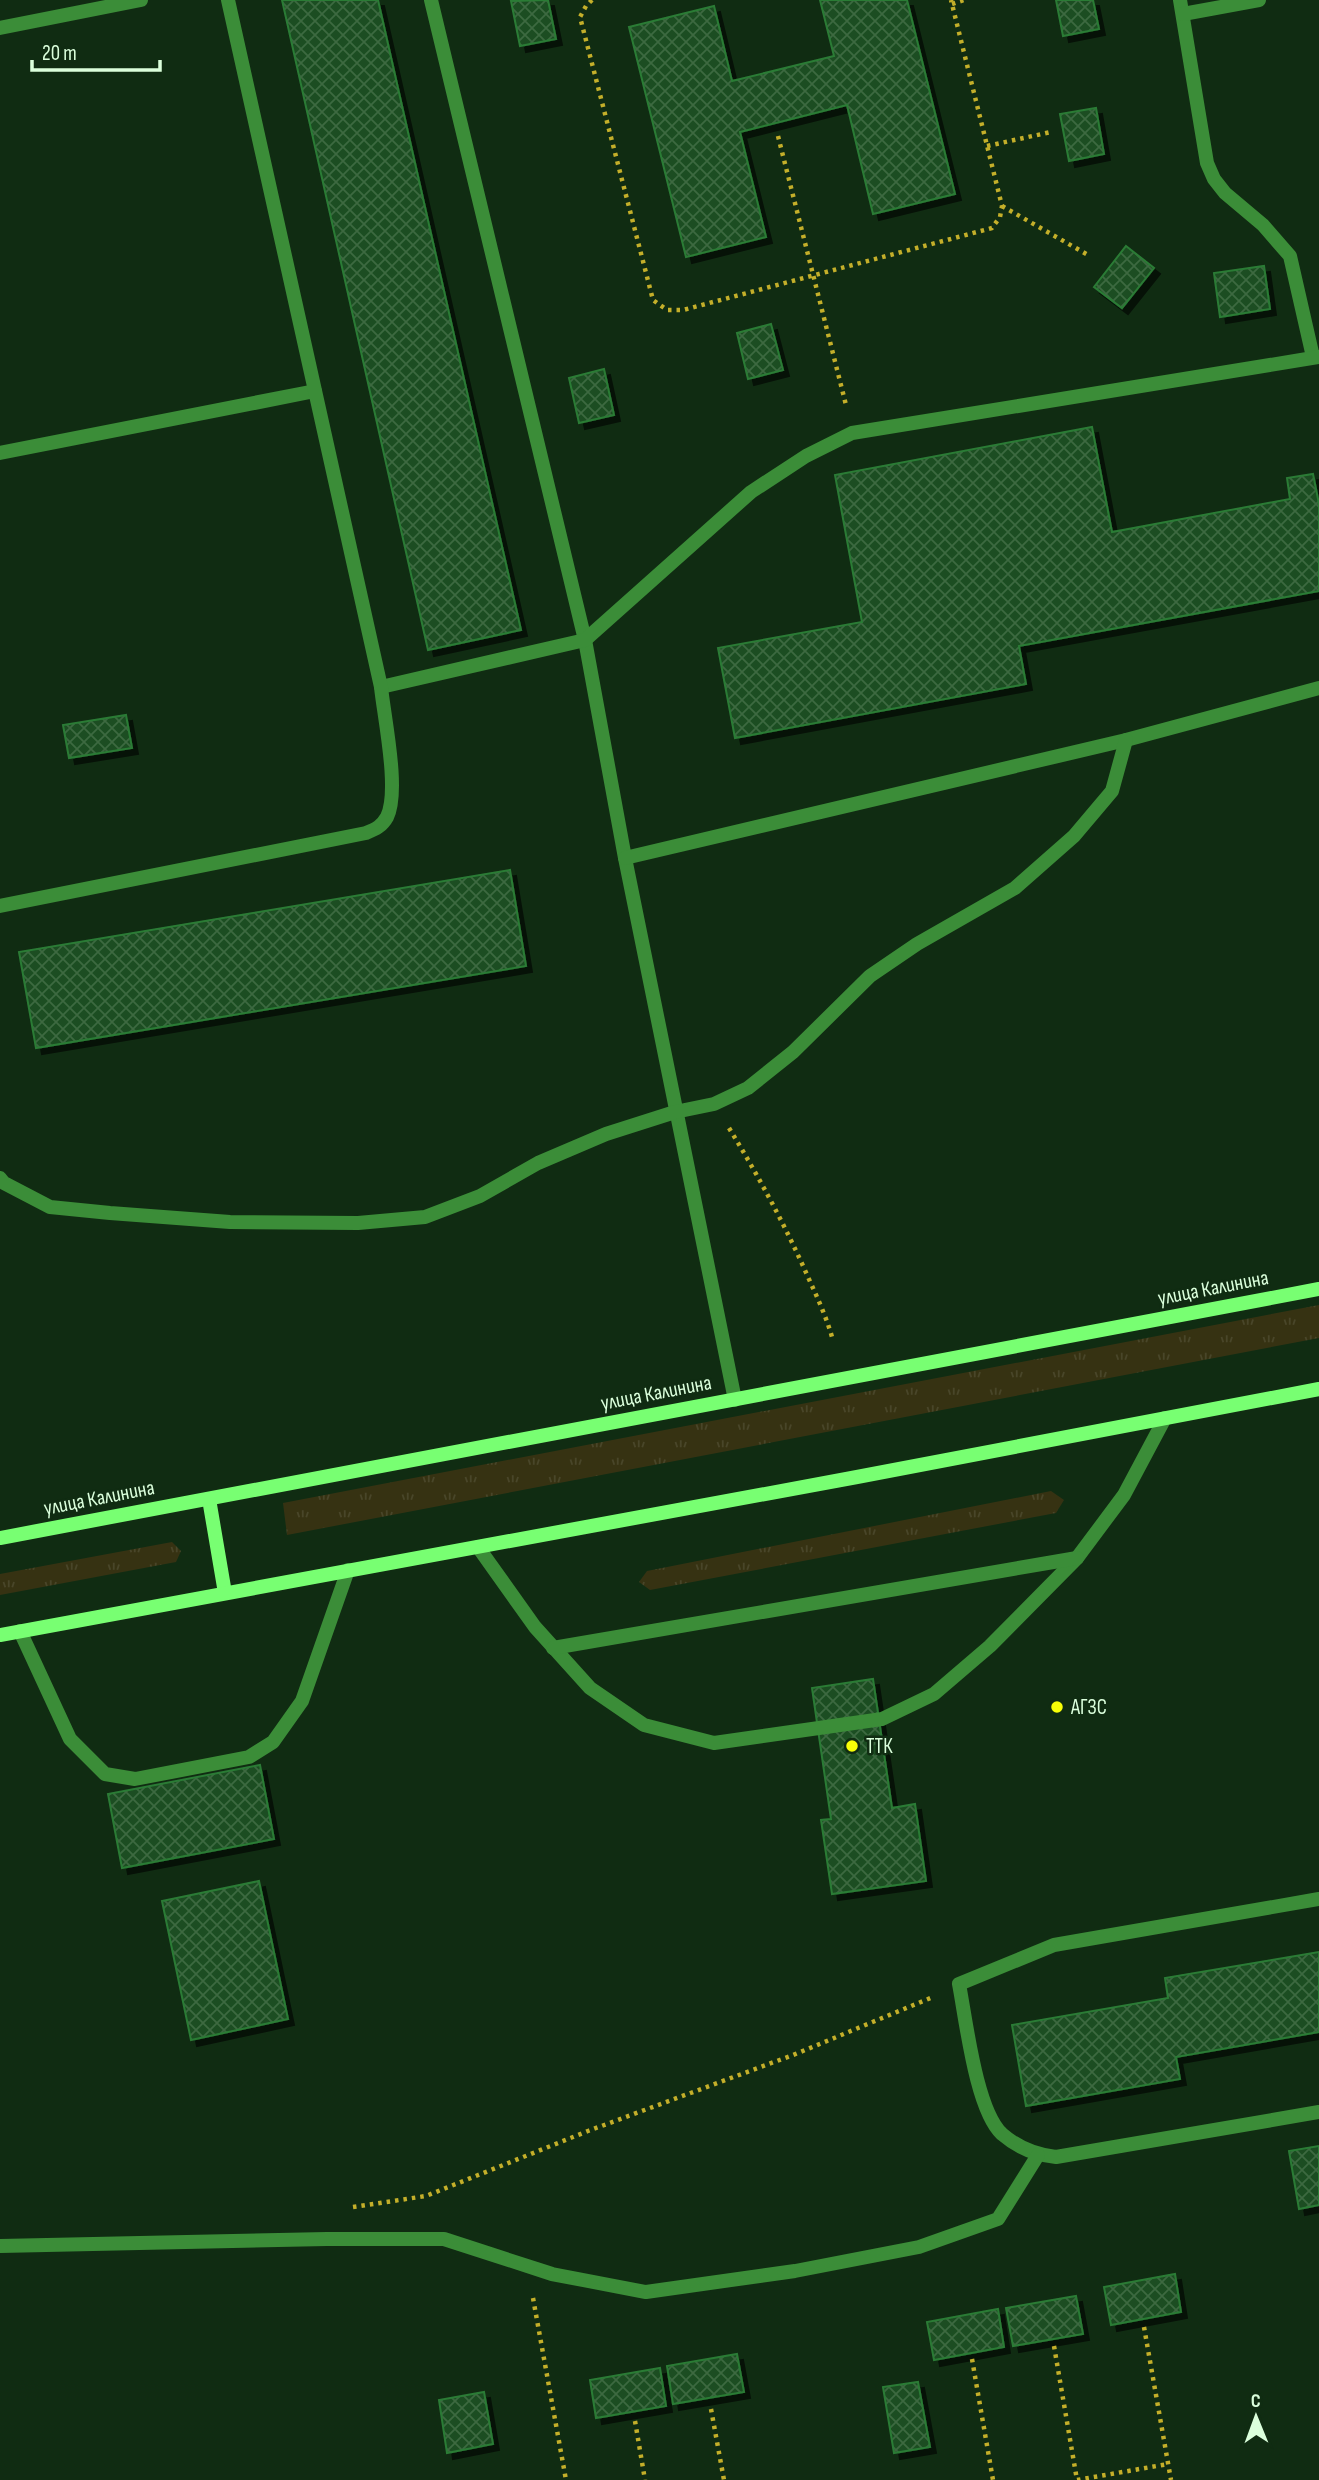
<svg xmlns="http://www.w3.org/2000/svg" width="1319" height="2480" font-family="'Sofia Sans Condensed',sans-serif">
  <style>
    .grass { fill: url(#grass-tufts) }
    .building { fill: url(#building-cross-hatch); stroke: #2c7b36; stroke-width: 2; filter: url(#shadow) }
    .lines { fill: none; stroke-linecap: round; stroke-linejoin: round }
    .path { stroke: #c4af2a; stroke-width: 4.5; stroke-dasharray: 3.5 5; stroke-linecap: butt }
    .lane { stroke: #3b8d38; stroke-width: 14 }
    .secondary { stroke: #78ff72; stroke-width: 14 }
    .poi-dot { fill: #f8ff07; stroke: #102c12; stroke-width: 2.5 }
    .labels { text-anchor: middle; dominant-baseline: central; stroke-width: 5; stroke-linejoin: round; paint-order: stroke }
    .street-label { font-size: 21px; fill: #dbffdc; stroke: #102c12 }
    .poi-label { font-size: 21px; fill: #dbffdc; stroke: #102c12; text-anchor: start }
  </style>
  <defs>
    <pattern id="grass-tufts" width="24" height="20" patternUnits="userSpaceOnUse" patternTransform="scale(1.75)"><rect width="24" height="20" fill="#363212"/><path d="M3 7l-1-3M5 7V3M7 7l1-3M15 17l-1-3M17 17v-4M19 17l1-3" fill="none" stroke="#494629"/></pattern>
    <pattern id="building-cross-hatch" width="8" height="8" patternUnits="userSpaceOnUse" patternTransform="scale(1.75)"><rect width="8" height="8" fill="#1b4e21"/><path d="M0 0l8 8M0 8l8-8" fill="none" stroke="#3c6941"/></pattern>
    <filter id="shadow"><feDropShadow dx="6" dy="6" stdDeviation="0" flood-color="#0009"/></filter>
  </defs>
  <rect width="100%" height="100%" fill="#102c12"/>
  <g class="grass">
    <path d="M1319,1305v33l-1032,197 -4,-32z"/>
    <path d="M1051,1491l13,9 -8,13 -406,77 -11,-8 8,-11z"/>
    <path d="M172,1542l9,9 -5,11 -176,33v-21z"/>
  </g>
  <g class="building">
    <path d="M282,0h96l143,630 -93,20z"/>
    <path d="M548,0l8,39 -36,7 -9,-45z"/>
    <path d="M820,0h87l48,194 -82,20 -26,-109 -107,27 26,105 -80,20 -57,-230 85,-21 18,75 102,-25z"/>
    <path d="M1056,0h37l6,29 -36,7z"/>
    <path d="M1096,108l8,46 -35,7 -9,-47z"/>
    <path d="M1126,246l28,22 -32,40 -28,-21z"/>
    <path d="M1264,266l6,43 -50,8 -6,-44z"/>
    <path d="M771,324l12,46 -35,9 -11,-46z"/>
    <path d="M604,369l10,46 -35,8 -10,-45z"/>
    <path d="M1092,427l20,105 178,-33 -3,-21 26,-4 6,30v87l-300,55 7,38 -291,54 -17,-90 144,-26 -27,-147z"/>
    <path d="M126,715l6,33 -63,10 -6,-33z"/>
    <path d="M510,870l16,96 -490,82 -17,-96z"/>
    <path d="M873,1679l19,129 23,-4 11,77 -94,13 -11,-74 10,-1 -19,-131z"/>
    <path d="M260,1765l14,74 -152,29 -14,-74z"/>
    <path d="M259,1881l29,138 -97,21 -29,-139z"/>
    <path d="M1319,1952v80l-143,25 4,22 -154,27 -14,-81 156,-27 -3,-20z"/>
    <path d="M1319,2146v59l-20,4 -10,-58z"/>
    <path d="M1175,2274l6,38 -70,13 -7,-38z"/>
    <path d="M1076,2296l7,38 -70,12 -7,-38z"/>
    <path d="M998,2309l6,38 -70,13 -7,-38z"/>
    <path d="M737,2354l7,38 -71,12 -6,-38z"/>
    <path d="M660,2368l6,38 -70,12 -6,-38z"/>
    <path d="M918,2382l12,65 -36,6 -11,-66z"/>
    <path d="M484,2392l9,52 -46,9 -8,-53z"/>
  </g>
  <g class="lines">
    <g class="path">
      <path d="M592,0l-6,6 -6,11 73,283 14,10h16l309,-82 8,-11 2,-11 -51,-206"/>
      <path d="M952,4l12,-4"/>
      <path d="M778,136l68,269"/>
      <path d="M987,146l64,-14"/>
      <path d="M1002,206l86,49"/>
      <path d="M729,1128c30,49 56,97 79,149 9,20 18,39 24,60"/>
      <path d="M353,2207l73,-11 162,-65 205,-76 140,-58"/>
      <path d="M533,2298l33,182"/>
      <path d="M1144,2327l27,153"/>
      <path d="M1054,2346l23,134 91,-16"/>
      <path d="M972,2359l21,121"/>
      <path d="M711,2409l13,71"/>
      <path d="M635,2421l10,59"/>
    </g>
    <g class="lane">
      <path d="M431,0l154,640 40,218 110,542"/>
      <path d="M1180,0l27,163 7,16 11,14 38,32 27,31 23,101"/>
      <path d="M1183,14l76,-14"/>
      <path d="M0,28l141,-28"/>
      <path d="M0,453l315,-62"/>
      <path d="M381,687l204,-47 166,-148 55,-36 46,-23 467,-76"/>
      <path d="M625,858l501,-118 193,-52"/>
      <path d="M0,906l366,-73c10,-4 16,-7 21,-16 13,-26 -3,-100 -6,-130l-153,-687"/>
      <path d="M0,1178l4,5 46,24 60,6 120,9 128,1 67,-6 55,-21 58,-33 68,-29 69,-22 39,-8 34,-16 45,-36 77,-76 47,-32 98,-56 59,-52 38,-45 14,-51"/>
      <path d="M478,1547l57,80 55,61 54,37 70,18 168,-24 52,-25 56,-48 87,-88 47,-63 41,-77"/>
      <path d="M20,1631l50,108 35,35 30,5 114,-22 24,-15 29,-41 46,-131"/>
      <path d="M553,1648l524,-90"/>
      <path d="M1319,1899l-265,46 -95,39c7,36 17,126 43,150 15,13 35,21 54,23l263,-45"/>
      <path d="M0,2246l327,-7h117l108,35 94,18 149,-21 124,-24 79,-28 40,-64"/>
    </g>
    <g class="secondary">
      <path d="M209,1499l16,94"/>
      <path d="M0,1538l1319,-249"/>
      <path d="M0,1635l857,-158 462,-88"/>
    </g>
  </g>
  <g class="poi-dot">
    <circle cx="1057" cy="1707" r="7"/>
    <circle cx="852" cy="1746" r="7"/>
  </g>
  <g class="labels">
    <g class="street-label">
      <text transform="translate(1213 1288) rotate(-11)">улица Калинина</text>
      <text transform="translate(656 1393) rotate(-11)">улица Калинина</text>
      <text transform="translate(99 1498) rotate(-11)">улица Калинина</text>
    </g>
    <g class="poi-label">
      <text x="1071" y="1707">АГЗС</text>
      <text x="866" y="1746">ТТК</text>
    </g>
  </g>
  <g transform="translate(1256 2417) rotate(359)" stroke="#102c12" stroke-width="5" paint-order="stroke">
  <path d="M0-5L12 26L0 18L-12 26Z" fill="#dbffdc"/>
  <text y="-10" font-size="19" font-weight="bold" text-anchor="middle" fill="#dbffdc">С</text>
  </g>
  <path d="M32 60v10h128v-10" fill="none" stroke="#dbffdc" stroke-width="3.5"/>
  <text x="42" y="60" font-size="21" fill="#dbffdc" stroke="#102c12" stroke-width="5" paint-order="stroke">20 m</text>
</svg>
